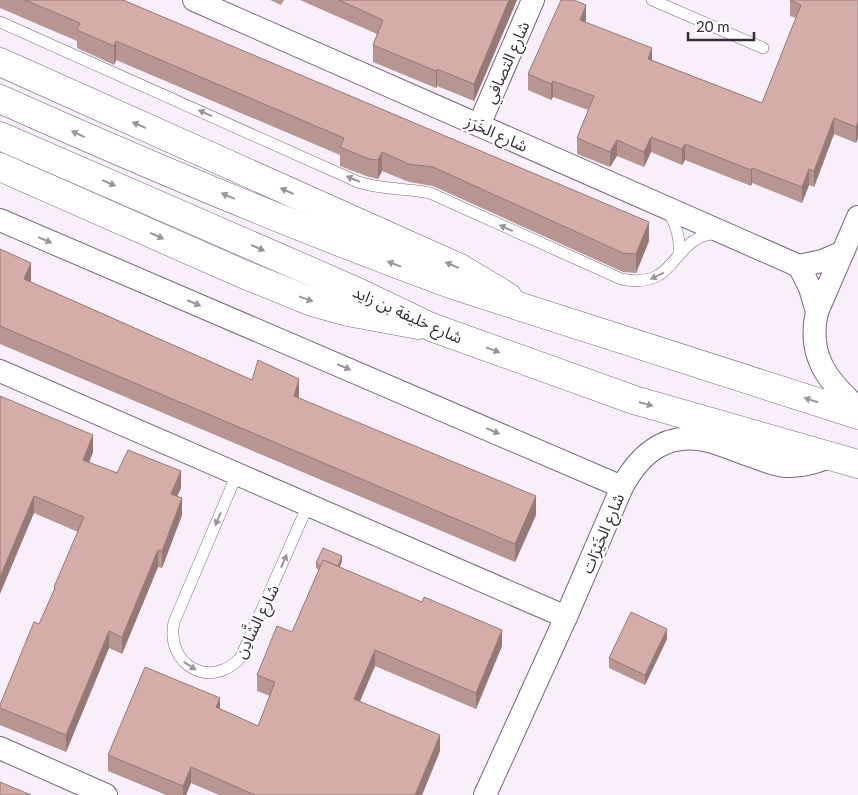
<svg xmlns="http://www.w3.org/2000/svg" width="858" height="795" font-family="Lato,'Noto Sans Arabic',sans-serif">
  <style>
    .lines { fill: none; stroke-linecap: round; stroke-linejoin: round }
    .service-casing { stroke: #796581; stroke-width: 12 }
    .minor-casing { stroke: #796581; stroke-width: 24 }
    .primary-casing { stroke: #796581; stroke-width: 29 }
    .trunk-casing { stroke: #796581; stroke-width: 29 }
    .service { stroke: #fff; stroke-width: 11 }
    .minor { stroke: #fff; stroke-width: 22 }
    .primary { stroke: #fff; stroke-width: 28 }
    .trunk { stroke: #fff; stroke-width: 28 }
    .wall { fill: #b79590 }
    .shaded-wall { fill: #957976 }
    .building { fill: #d5ada8; stroke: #957976 }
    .oneway { fill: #9a969c }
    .labels { text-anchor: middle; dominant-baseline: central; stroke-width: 4.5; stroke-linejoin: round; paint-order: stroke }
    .street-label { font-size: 16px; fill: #352c38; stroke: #fff }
  </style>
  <rect width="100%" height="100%" fill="#f8effb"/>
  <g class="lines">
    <defs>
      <g id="service">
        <path d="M652,0l111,48"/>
        <path d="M0,22l358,160c24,8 48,6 72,11l191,86c59,12 48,-42 96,-46"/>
        <path d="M668,212c9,14 12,26 11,42"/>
        <path d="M237,474l-63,148c-9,43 37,69 67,35l67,-152"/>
      </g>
      <g id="minor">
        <path d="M194,0l605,266 23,-5 21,-9"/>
        <path d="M479,125l54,-125"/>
        <path d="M858,217l-41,95c-10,43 10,69 41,96"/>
        <path d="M0,220l622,267"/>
        <path d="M799,266l11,22 7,24"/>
        <path d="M0,371l566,246"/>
        <path d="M0,748l106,47"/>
        <path d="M485,795l81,-178 56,-130c19,-35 45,-56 87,-46 12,3 25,9 37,13 13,4 26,11 40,12 16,1 30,-4 45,-10"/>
      </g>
      <g id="primary">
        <path d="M0,62l460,206 48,29"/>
        <path d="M0,167l243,107 69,28 36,10 70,13"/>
      </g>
      <g id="trunk">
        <path d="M0,99c150,67 302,131 456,187l402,129"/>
        <path d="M0,136l358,156 73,35 203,73 224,64"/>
      </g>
    </defs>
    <use href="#service" class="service-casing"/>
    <use href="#minor" class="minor-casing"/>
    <use href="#primary" class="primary-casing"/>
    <use href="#trunk" class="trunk-casing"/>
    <use href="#service" class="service"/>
    <use href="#minor" class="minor"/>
    <use href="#primary" class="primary"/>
    <use href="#trunk" class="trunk"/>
  </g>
  <g class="wall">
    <path d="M0,0h123l526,241 -13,32 -13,-1 -190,-86 -24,-4 -27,-11 -4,8 -9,-2 -29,-11v-11l-224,-95 -2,5 -37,-17v-7l-77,-33z"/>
    <path d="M270,0h14l-3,5z"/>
    <path d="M300,0h217l-43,101 -37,-15 -1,2 -63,-26v-17l4,-11z"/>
    <path d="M790,0h68v138l-2,5 -22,-9 -20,53 -5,-2 -7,18 -50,-20 -1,3 -66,-26 -3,5 -31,-13 -7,15 -27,-11 -7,11 -33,-13v-16l11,-28 -35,-13 -2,3 -23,-10v-16l58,-53 -1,1 67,38 110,43 34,-85 -6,-2z"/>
    <path d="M0,249l31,32v1l221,98 47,18 237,117 -21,47 -515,-218z"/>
    <path d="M0,396l93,56 -4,11 28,10 64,15 -4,8 5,19 -20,53 -4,-1 -36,87 -13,-6 -43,104 -66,-27v-20l39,-81 15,-33v-4l24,-55 -44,-19z"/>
    <path d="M342,561l-2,6 162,79 -26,63 -101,-43 -15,35 80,50 -18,44h-203l-28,-12 -5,12h-20l-58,-24v-16l112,-46 38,17 12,-30 -13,-5v-16l35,-43 27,-62 -3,-2v-5z"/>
    <path d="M667,639l-22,46 -36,-17v-10z"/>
  </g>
  <g class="shaded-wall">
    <path d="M509,0h8l-43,101v-17z"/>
    <path d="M586,5v16l-6,15v-16z"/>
    <path d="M116,41v19l-2,5v-19z"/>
    <path d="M652,48v16l-4,-5z"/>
    <path d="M437,69v17l-1,2v-17z"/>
    <path d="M553,81v16l-2,3v-16z"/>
    <path d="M834,118v16l-20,53v-16z"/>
    <path d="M858,122v16l-2,5v-16z"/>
    <path d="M651,137v15l-7,15v-15z"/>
    <path d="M617,140v16l-7,11v-15z"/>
    <path d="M685,144v16l-3,5v-16z"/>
    <path d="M382,152v19l-4,8v-19z"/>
    <path d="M752,168v15l-1,3v-16z"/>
    <path d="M809,169v16l-7,18v-16z"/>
    <path d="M649,222v19l-13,32v-19z"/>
    <path d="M31,263v18l-7,17v-19z"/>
    <path d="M299,379v18l-5,17v-18z"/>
    <path d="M93,435v17l-10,25v-17z"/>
    <path d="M181,471v17l-10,23v-17z"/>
    <path d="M34,496v17l-34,81v-17z"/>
    <path d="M536,496v19l-21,47v-18z"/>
    <path d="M182,498v17l-20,53v-17z"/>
    <path d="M158,550v17l-36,87v-17z"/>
    <path d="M342,556v5l-7,16v-5z"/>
    <path d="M667,629v10l-22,46v-10z"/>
    <path d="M502,630v16l-26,63v-16z"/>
    <path d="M109,631v17l-43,104v-17z"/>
    <path d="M375,650v16l-21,49v-16z"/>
    <path d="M220,698v16l-4,-7z"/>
    <path d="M440,735v16l-18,44h-7z"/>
    <path d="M191,767v16l-5,12h-3v-9z"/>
  </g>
  <g class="building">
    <path d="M25,0h98l526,222 -13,32 -13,-1 -190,-86 -24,-3 -27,-12 -4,8 -9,-1 -29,-12 4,-9 -228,-97 -2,5 -37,-16 3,-7z"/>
    <path d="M339,0h170l-35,84 -37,-15 -1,2 -63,-26 10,-25z"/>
    <path d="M561,0h13l12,5 -6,15 72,28 -4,11 114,44 39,-98 -11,-5h68v122l-2,5 -22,-9 -20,53 -5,-2 -7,18 -50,-19 -1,2 -66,-26 -3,5 -31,-12 -7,15 -27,-12 -7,12 -33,-14 17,-42 -41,-15 -2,3 -23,-10z"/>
    <path d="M0,249l31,14 -7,16 228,101 6,-20 41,19 -5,17 242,100 -21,48 -515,-218z"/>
    <path d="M0,396l93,39 -10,25 34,13 11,-23 53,21 -10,23 11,4 -20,53 -4,-1 -36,87 -13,-6 -43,104 -66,-27v-3l34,-83 5,2 16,-36 -1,-1 30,-70 -50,-21 -34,81z"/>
    <path d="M323,548l19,8 -4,10 -15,-6 -2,6 -5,-3z"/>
    <path d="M323,560l99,42 2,-5 78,33 -26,63 -101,-43 -21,49 86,36 -25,60h-160l-64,-28 -8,19 -75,-31 37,-88 75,31 -4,9 42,19 17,-44 -18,-7 20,-49 15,6z"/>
    <path d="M631,612l36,17 -22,46 -36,-17z"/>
    <path d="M0,782l31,13h-31z"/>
  </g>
  <defs><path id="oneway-solid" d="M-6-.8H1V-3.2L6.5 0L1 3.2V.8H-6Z" transform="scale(1.25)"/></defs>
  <g class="oneway">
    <use href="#oneway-solid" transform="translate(205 113) rotate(-156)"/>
    <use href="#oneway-solid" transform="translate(139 125) rotate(-156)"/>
    <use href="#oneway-solid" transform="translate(78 134) rotate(-156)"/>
    <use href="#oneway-solid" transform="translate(353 179) rotate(-157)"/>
    <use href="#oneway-solid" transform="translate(109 183) rotate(23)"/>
    <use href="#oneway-solid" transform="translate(287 191) rotate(-156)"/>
    <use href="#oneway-solid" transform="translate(228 196) rotate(-157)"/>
    <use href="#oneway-solid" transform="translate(506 228) rotate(-156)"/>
    <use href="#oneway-solid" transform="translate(157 236) rotate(24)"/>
    <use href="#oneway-solid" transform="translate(45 240) rotate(23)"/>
    <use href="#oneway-solid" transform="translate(258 248) rotate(24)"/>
    <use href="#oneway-solid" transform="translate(394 264) rotate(-159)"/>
    <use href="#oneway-solid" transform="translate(452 265) rotate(-156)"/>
    <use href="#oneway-solid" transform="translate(657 276) rotate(154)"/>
    <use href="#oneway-solid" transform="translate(306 299) rotate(20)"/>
    <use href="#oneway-solid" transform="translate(194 303) rotate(23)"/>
    <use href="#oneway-solid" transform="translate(493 350) rotate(20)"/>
    <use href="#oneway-solid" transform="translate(344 367) rotate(23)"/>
    <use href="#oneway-solid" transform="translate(811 400) rotate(-163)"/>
    <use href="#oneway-solid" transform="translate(646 404) rotate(16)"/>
    <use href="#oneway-solid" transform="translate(493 431) rotate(23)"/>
    <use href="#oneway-solid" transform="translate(218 519) rotate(113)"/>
    <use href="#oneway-solid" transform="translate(284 561) rotate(-67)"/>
    <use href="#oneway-solid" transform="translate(190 666) rotate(33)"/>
  </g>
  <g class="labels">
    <g class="street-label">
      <text transform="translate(506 62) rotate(-66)">شارع التصافي</text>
      <text transform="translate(497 133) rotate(24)">شارع الخَرَز</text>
      <text transform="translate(408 314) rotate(24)">شارع خليفة بن زايد</text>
      <text transform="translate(602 533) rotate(-67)">شارع الخَيْرَات</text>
      <text transform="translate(256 621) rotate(-64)">شارع الشَّادِن</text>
    </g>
  </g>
  <path d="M688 32v8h66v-8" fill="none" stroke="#352c38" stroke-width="2.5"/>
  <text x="696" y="32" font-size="15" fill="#352c38" stroke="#ffffff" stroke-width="4" paint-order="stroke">20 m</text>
</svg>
